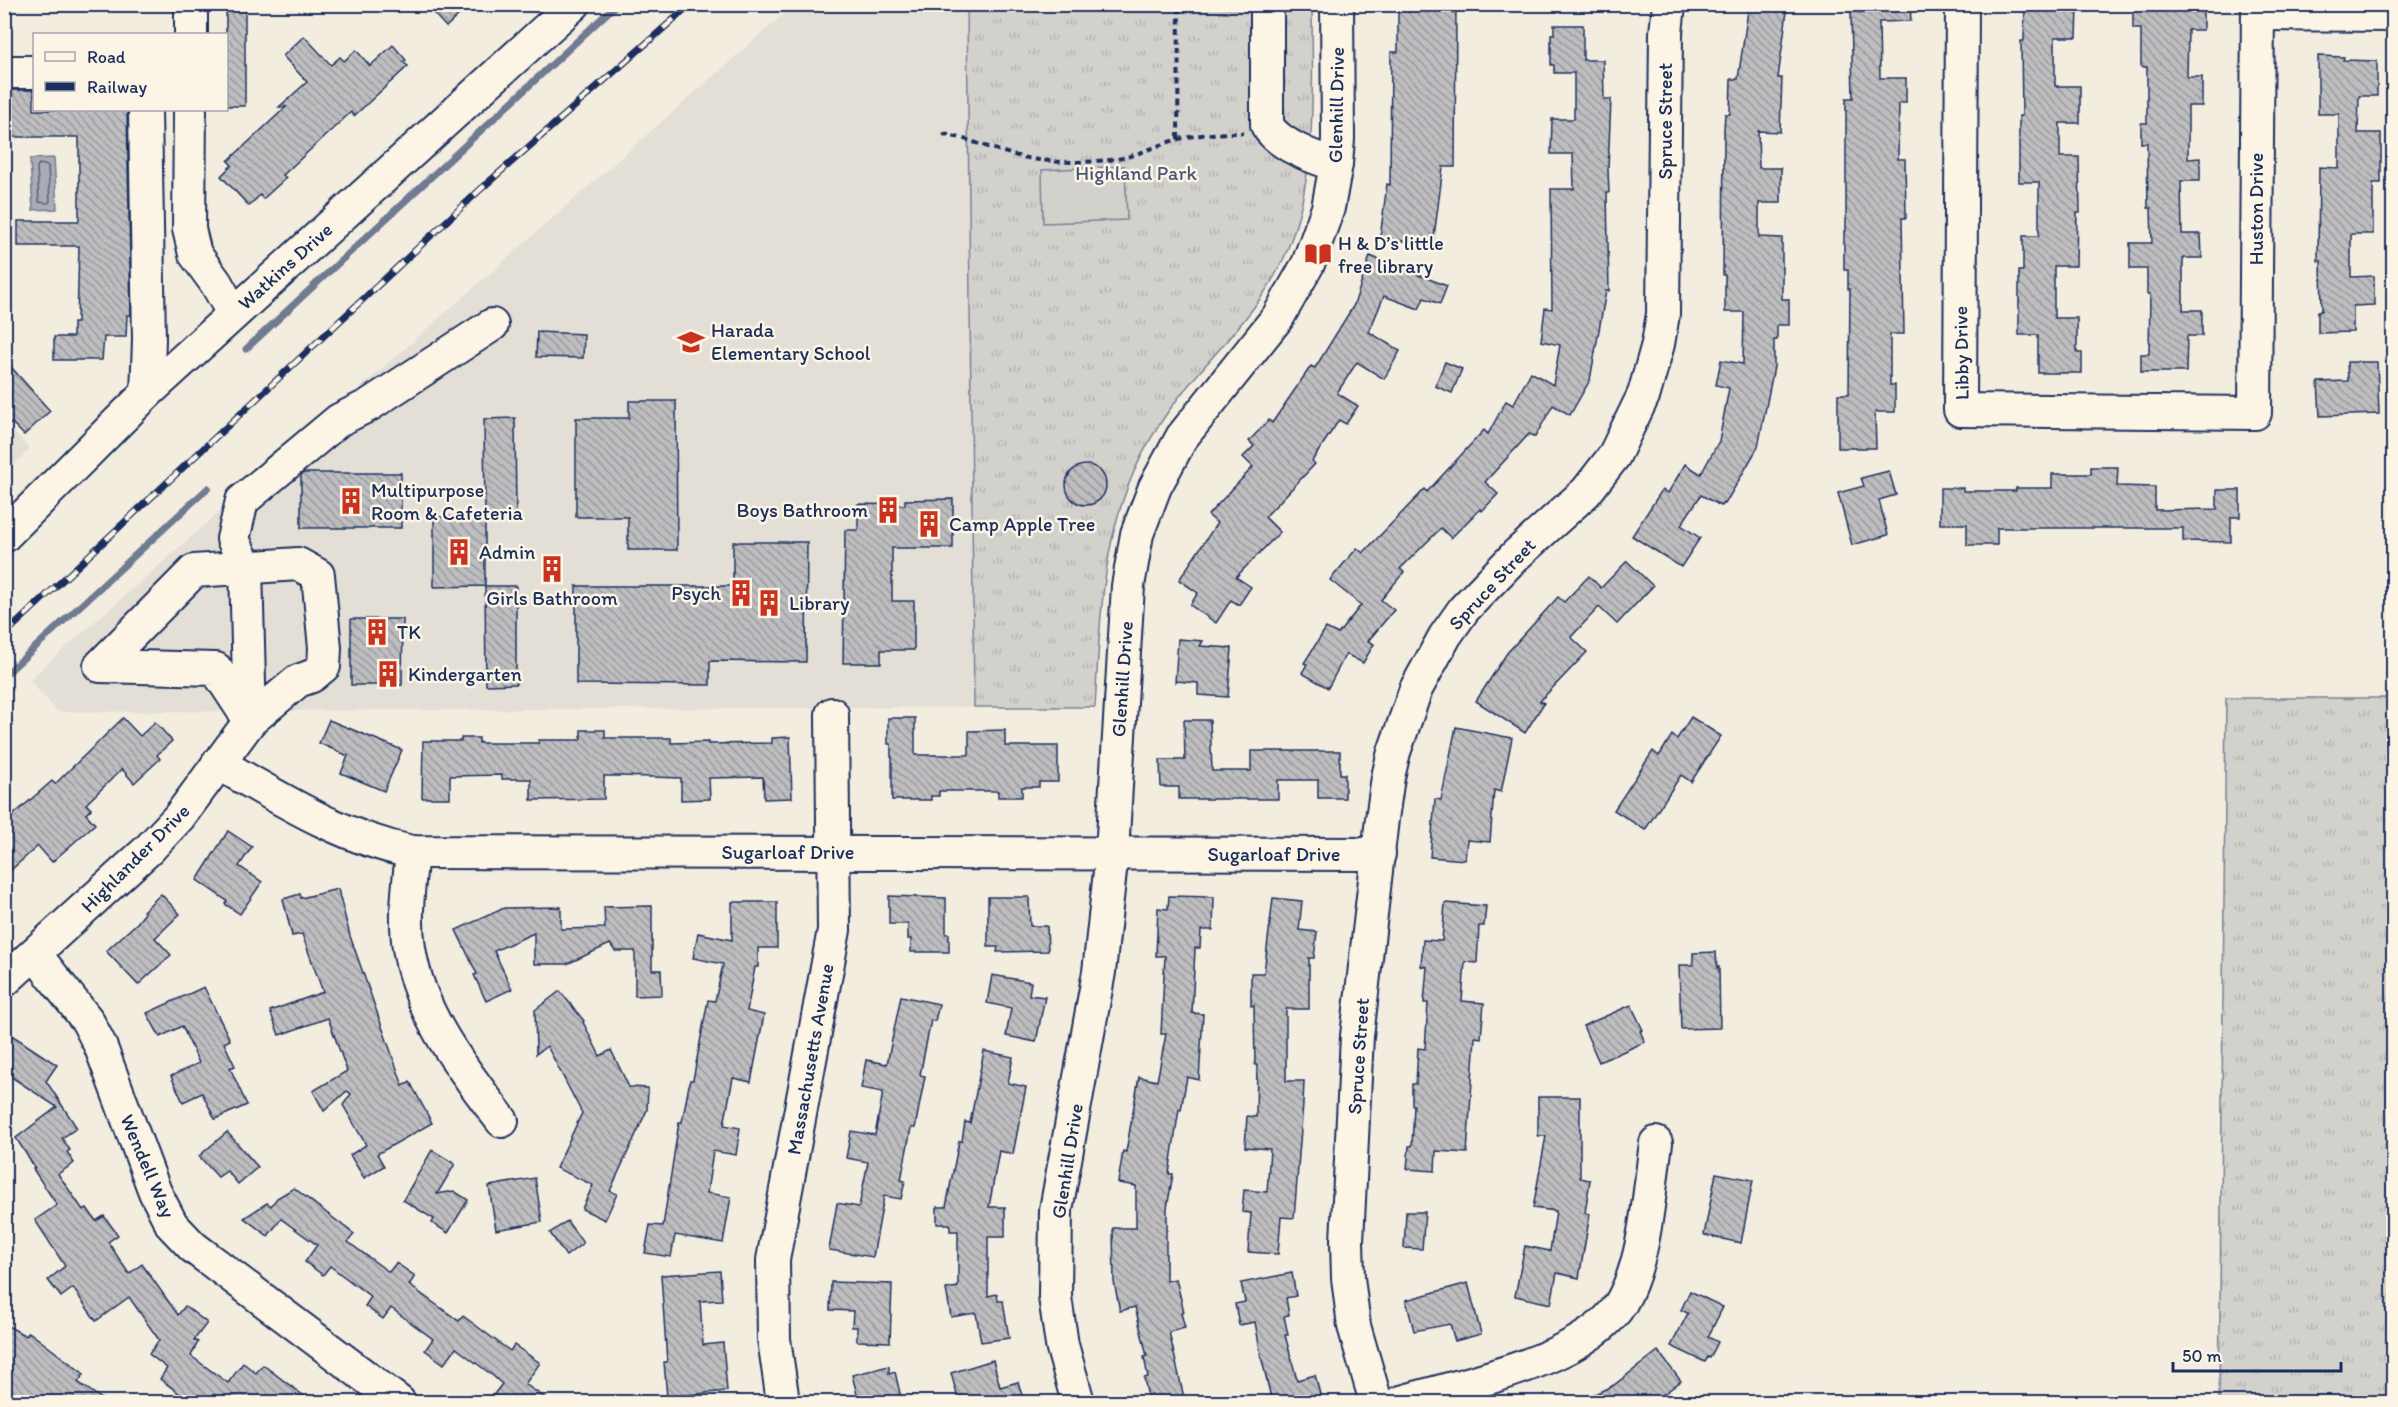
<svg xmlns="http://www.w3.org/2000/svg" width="2398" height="1407" font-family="Itim,sans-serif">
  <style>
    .built { fill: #e3dfd6 }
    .grass { fill: url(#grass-tufts); stroke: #778095; stroke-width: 1.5 }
    .pitch { fill: #d3d1cc; stroke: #778095; stroke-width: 1.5 }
    .water { fill: #a9acb3; stroke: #707a91; stroke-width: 1.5 }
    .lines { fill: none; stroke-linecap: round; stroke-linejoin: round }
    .shore { stroke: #546180; stroke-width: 1.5 }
    .stream { stroke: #707a91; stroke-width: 7 }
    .building { fill: url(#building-back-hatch); stroke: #1b2f5e; stroke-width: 1.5 }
    .minor-casing { stroke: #1b2f5e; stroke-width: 36 }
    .path { stroke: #1b2f5e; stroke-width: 4; stroke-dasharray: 6 4.5; stroke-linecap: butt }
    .minor { stroke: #fcf5e5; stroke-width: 32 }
    .rail-casing { stroke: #1b2f5e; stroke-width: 7 }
    .rail { stroke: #fcf5e5; stroke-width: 4.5; stroke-dasharray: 14; stroke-linecap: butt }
    .labels { text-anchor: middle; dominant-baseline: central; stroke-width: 5; stroke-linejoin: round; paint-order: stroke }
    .street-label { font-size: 20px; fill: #1b2f5e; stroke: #fcf5e5 }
    .park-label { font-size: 20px; fill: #49587a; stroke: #fcf5e5 }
    .poi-label { font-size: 20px; fill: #1b2f5e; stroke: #fcf5e5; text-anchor: start }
  </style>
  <defs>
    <pattern id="grass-tufts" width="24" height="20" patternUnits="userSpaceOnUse" patternTransform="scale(1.5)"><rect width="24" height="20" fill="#d3d1cc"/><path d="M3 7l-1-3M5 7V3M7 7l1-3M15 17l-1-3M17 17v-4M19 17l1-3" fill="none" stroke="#b5b4b2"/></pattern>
    <pattern id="building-back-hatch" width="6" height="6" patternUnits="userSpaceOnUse" patternTransform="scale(1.5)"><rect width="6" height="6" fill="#bebec0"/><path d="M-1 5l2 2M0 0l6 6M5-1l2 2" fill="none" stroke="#9a9b9f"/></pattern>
  </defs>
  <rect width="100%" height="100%" fill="#f3ede0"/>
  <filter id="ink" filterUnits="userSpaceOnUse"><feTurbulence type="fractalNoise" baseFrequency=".0167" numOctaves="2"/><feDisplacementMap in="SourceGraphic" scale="12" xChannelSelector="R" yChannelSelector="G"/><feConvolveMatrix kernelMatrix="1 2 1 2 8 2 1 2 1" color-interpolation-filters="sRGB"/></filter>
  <g filter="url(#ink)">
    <g class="built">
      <path d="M794,5h173l7,702 -916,5 -29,-32z"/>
      <path d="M5,423l25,26 -25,25z"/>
    </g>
    <g class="grass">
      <path d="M967,5h345c0,85 7,175 -29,255 -25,53 -72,95 -107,141 -74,96 -74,192 -81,306h-121z"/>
      <path d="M2226,698h167v704h-174z"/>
    </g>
    <path class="pitch" d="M1125,166l2,54 -84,3 -1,-53z"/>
    <path class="water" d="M54,158l3,51 -24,1 -3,-51z"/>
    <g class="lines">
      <path class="shore" d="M39,164l9,2 2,35 -2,2 -9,-1 -2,-35z"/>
      <g class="stream">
        <path d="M246,349l371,-345"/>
        <path d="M4,676l204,-188"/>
      </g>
    </g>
    <g class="building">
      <rect x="226" y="4" width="19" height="102"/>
      <path d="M425,4h28l8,9 -15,14z"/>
      <path d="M1398,4h58l-1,163h-12l-10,78 -53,-7 7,-54 3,1 1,-133h7z"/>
      <path d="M1749,4h39l-10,74h4l-2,54 -22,-1 1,37h22v35h-22v34l23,1v61h7v26h-12v15h-3v27l-16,80 -33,57 -2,-1 -2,3 -20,-11 -20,30 19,13 -19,29 -49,-31 30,-46 6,3 17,-29 16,10 18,-33 10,-53 -13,-3 5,-25 22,4 1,-52h-19v-37h-2l1,-146 1,-15h5l1,-35h7z"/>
      <path d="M1876,4h34l1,17 -32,1 1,56h26v25h-7l-1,56h7l1,59h-4l2,116h-14v51h5v27h-20l1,36h-38v-54h11l1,-105h-2v-19h-4v-39h2v-133h7l-2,-86h26z"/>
      <path d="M2133,4h70v26h-15l-1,47h15v29h-14v53l12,-1v23h-19l1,53h19l1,24h-19v52h19v26h-15l-1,36h-45v-18h8l1,-60h-3v-25h-17v-26h22l-1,-35h-3l-1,-65h-6v-20h6v-56h-6v-38h-8z"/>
      <path d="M2025,6l53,1 -1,30h-22v49h25v37h-20v34h19l1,56h-3l-1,53h-22v52h23v35h5v20h-44v-38h-19v-64h4v-35h16v-54h-20v-66h3l-1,-75h3z"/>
      <path d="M1554,25h29v35h20l1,39h7l-3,70 1,24h-2l2,98h-3l-16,89 -20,35 -17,-10 -18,32 -6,-3 -44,48 13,12 -16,17 -2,-2 -29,29 -10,-10 -41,41 4,3 -23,28 13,10 -26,31 6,3 -11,19 -17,-9 -18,34 -26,-15 5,-9 -3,-1 22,-35 12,6 23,-29 -31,-25 27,-32 6,5 62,-64 2,3 57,-62 4,4 18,-33 7,4 18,-33 22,13 7,-40 -19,-4 4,-33 7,1 -1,-120h23l-1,-35h-22l1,-35h22v-46h-20v-8h-3v-31h3z"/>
      <path d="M304,36l27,29 9,-8 4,4 12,-11 14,16 23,-21 13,15 -3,2 5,4 -54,50 -3,-4 -68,63 3,3 -23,21 -3,-4 -11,11 -28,-30 11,-11 -4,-4 58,-54h-7l28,-25 -24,-26z"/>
      <path d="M2318,56l26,1 -1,3 34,1v35h-18l-1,37h23v50h-8v51h-22v43l23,-1v29l-21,1v26l-35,1v-22h4l-1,-50h-3l1,-94 20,1v-54h-21z"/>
      <path d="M4,90h30v20h93l4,205h-4l-1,22h-22l-2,23h-48v-23h19v-14h4l2,-77h-61v-25h61v-84h-75z"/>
      <path d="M1370,256l77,30 -7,18 -16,-6 -5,11 -35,-13 -15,36 31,19 -16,28 -27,-17 -20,31 21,13 -12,18 -7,-4 -27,41 3,3 -50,53 15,15 -44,45 15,10 -12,18 -8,-5 -15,23 -26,-18 8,-12 -19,-13 38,-57 -9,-8 45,-48 -10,-10 11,-11 -5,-5 20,-21 3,3 39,-57 4,2 39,-63z"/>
      <path d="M537,332l47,2 -1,24 -47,-1z"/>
      <path d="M4,359l46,52 -26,24 -12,-12 -8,6z"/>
      <path d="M1445,362l17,7 -10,24 -17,-7z"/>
      <path d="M2347,362h30l2,52 -59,2 -2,-34 30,-1z"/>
      <path d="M629,401h47l1,149h-49v-33h-52v-99h53z"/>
      <path d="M515,418l1,99h-31l-1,-98z"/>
      <circle cx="1086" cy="485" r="20"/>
      <path d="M2091,467h27l-1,19 38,1v23l62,-1v-19h23v27h-9v25l-48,-1v-13h-186v17h-30v-21h-27v-36h23v3h53v-3h36v-14h39z"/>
      <path d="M1889,471l7,24 -17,5 9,35 -36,10 -14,-52 26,-7 -3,-8z"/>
      <path d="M303,473h98v55h-100v-53z"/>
      <path d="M953,499v49h-61v53h22v49h-33v13h-38l2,-133h13v-26l47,1v-5z"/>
      <path d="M434,517h51v69h31v98l-30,1 -1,-99 -51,1z"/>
      <path d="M733,542h74l-1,120 -96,-1v24l-134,-1v-98h157z"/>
      <path d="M1627,561l26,25 -36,38 -18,-17 -28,30 16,15 -47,49 4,2 -19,30 -49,-32 31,-48 51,-56 6,5 25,-26 12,12z"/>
      <path d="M351,619h52l-1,66h-51z"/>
      <path d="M1178,639l25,2 -3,5 32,2 -4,49 -30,-2v-12l-22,-2 -1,2z"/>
      <path d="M1691,717l30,19 -30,46 -10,-7 -36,55 -31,-20 39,-59 6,5 13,-21 5,4z"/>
      <path d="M123,718l17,18 15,-14 17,19 -15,14 3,4 -26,24 -12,-14 -36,35 5,5 -5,5 9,10 -43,38 -14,-16 -34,30v-53l48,-42 3,3z"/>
      <path d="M888,718h27v37h54v-24l36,-1v16h53v36h-19v5h-17v10h-24v-6h-59v5h-8v4h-39v-43h-1v-13h-3z"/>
      <path d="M329,720l73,30 -18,41 -43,-18 7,-17 -29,-13z"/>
      <path d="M1184,720h26l2,51h39v-20h89v23h5v24h-27v-18h-40v19h-99v-12h-18l-1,-27h25z"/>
      <path d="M1456,727l56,11 -11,54 -7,-2 -4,52 -23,-2 -2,20 -35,-3 5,-58 6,1z"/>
      <path d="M581,730h24v8h66v5l37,-1v2l64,-1v-5l18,-1 2,61 -28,1 -1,-22 -54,1 1,21 -29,1v-22l-61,-2h-16v23l-73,1v-21h-29v-4l-52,1v22h-28l1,-57h38v-3h18v5h60v-3h42z"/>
      <path d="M228,831l24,16 -13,19 23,16 -22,32 -15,-10 2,-3 -30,-21z"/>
      <path d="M338,889l12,47 53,150 7,-4 22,41 -55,31 7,12 -20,12 -14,-23 16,-10 -23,-40 8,-11 -4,-3 -23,20 -11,-20 34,-20 -19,-53 -49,17 -9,-24 53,-19 -21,-58 -10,2 -9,-37 17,-5 1,4z"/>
      <path d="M161,894l19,20 -25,24 16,17 -33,30 -32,-34 31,-28 8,-10 -2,-2z"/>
      <path d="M889,896l57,2v36h3v18h-38v-13h-3v-15h-19z"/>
      <path d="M1169,896l45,1 -1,33h-12l-1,18h-5l-3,65 11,1 -4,66 -12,-3 -6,33 -2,-1 -10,65h4l-6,34v22h-1v51l10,-2 8,33 -3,1 4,15 -16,4 16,70h-36l-5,-24 4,-1 -4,-20 3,-1 -12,-49 -15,4 -6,-29 -1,-54h23v-42l-18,-3 5,-32 3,1 13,-75 18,4 9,-47h-5l4,-78h-9l2,-48 10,1z"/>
      <path d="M988,897h41l1,29h17l1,25 -51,1 1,-5h-10z"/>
      <path d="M1273,898l29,3 -3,29 18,2 -3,26h-5v51h-23v72h18l-1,23 -9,114 -13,-1 -3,37 -30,-2 3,-39 -9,-1 2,-22 23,2 3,-43 -25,-2 2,-31 9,1 1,-52h-2l-1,-60 -3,1v-33h13z"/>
      <path d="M732,902h45v46h-19v19h-3l-8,44 17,4 -13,67 -18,-4 -9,47 16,3 -4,27 -23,-4 -6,42 24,4 -8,46 -48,-8 -4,22 -26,-4 5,-28 13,1 16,-104h3l8,-42h3l15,-80 7,1 8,-37 -30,-6 5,-25 34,7z"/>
      <path d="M1445,903l41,3 -2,20h-5l-2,37 -12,-1 -3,39 22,2 -3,35 -6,-1 -8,116 -31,-2 -1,20 -28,-2 2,-23h3l2,-41h-2v-21h4l2,-36 7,1 3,-46h-4l3,-36 -6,-1 2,-26 19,1z"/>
      <path d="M652,906v64h9l1,25 -27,1v-45h-20l-5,-7 -43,20h-33v-31l-40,18 18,38 -26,12 -12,-26 3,-1 -21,-44 48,-22 57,-1v22l44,-1 -1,-21z"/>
      <path d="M1716,952l1,16 2,-1 1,61 -39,1 -2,-64h14v-12z"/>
      <path d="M992,975l39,7 -2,13 16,2 -9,45 -30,-6 5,-28 -24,-5z"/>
      <path d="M204,987l26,53 -6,3 11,23 -5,2 17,37 -32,14 -13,-26 -19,9 -12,-26 28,-13 -17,-37 -22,11 -13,-24z"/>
      <path d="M560,991l24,30 -1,1 17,34 11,-6 18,37 19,1 -1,22 -37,81 7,3 -12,26 -23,-11 11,-24 -37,-17 26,-55 -35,-67 -11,8 -1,-44z"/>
      <path d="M901,996l38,8 -4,17 -4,-1 -11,55 5,1 -10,52h-4l-10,52 4,1 -4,18 -17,-3 -11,61 -44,-7 8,-47 22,4 9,-45 -22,-4 5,-27 24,4 8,-43 -22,-4 5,-28 21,4z"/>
      <path d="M1631,1005l12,25 -3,1 5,11 -46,20 -16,-36z"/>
      <path d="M4,1030l53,35 -11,16 31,47 -15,10 8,12 -3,2 7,11 -16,11 25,36 4,-2 9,13 8,-5 14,19 -10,7 21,32 13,-10 36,51 7,-9 22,17 -13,17 4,2 -7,14 37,27 15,-20 13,10 7,-8 49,37h-121l-31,-23 7,-11 -18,-14 10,-14 -30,-43 -33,24 -23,-33 -12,9 -13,-17 17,-14 -30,-46 22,-15 -24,-36 2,-1 -19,-30 41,-31 -53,-35z"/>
      <path d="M984,1051l29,6 -5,26 18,4 -13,67 -14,-3 -10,56h16v30h-17v59l9,-2 1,7h5l6,37 -28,4 -5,-29 -25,4 -5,-28 12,-2v-56h-8v-7h-13v-17h9l13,-66h3l3,-19 5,1z"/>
      <path d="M1538,1097h42v81l10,2 -5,33 5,1 -11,64 -22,-5 -6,31 -36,-8 10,-50 25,5 6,-40 -23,-3 13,-72h-8z"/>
      <path d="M227,1132l31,35 -20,17 -11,-13 -9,6 -19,-21z"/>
      <path d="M432,1150l23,14 -18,30 17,-3 14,9 -20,33 -16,-10 2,-4 -31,-19z"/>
      <path d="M1716,1173l37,7 -12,63 -37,-8z"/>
      <path d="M535,1178l7,44 -46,8 -7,-44z"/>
      <path d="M294,1188l60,46 -6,8 41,30 7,-9 19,13 -6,9 50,36 4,-5 47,35 4,-6 26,18 -15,21 26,18h-63l14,-18 -10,-9 -36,-27 -12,16 -19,-14 8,-11 -42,-31 -8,11 -18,-13 6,-9 -41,-31 -7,9 -18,-13 12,-17 -36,-26 -13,17 -24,-18 23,-15 4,3 6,-8z"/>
      <path d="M1406,1212h19l-3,37 -18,-1z"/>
      <path d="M567,1221l16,22 -17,13 -16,-23z"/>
      <path d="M720,1271l2,29 -22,1 3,44 20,-2 4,48 -60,6 -3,-35h3l-6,-87z"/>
      <path d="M1292,1273l4,23 -10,2 3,17 -5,1 4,19h-3l12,45 18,-5 7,27h-50l-10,-42 -7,-38 -16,3 -4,-21 10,-2 -4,-19z"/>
      <path d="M831,1282l61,2 -2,58 -33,-1v-14h-5l1,-16 -23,-1z"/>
      <path d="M1468,1283l13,51 -26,7 -5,-17 -36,7 -8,-31z"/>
      <path d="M1690,1291l33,16 -15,30 10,5 -8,16 -2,-1 -3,5 -34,-16 17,-33 -7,-3z"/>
      <path d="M4,1324l22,12 3,-4 55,42 -6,8 28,20h-93l-9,-6z"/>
      <path d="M1658,1351l23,30 -28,21h-75l36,-17z"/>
      <path d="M993,1360l7,27 18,-5 6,20h-65l-8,-29z"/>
      <path d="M889,1366v8l6,-2 7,30h-43l-7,-27z"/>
    </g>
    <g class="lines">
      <defs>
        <g id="minor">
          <path d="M1267,4v121c10,19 48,34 69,39"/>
          <path d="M1962,4l-2,406 295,3 3,-409"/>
          <path d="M2258,14l136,1"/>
          <path d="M191,34v-30"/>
          <path d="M4,72h30"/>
          <path d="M145,110l4,230 -2,53"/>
          <path d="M190,110l-1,119 6,25 21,29 17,30"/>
          <path d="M4,536l143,-143 427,-389"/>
          <path d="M250,721l-4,-154 -13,-28 9,-38 97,-81 30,-15 123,-80"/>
          <path d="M218,763c63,36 122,74 194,89l967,2"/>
          <path d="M412,852c-3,32 -8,64 -3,96 10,67 53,120 93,173"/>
          <path d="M35,954l52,66 13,25 55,147 17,33 21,22 206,155"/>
          <path d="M4,981l144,-131 31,-33 71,-96 48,-40 14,-5 12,-10 1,-18 -7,-73 -20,-11 -104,7 -94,95 116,3 34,52"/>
          <path d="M783,1402l-9,-63 -1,-79 61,-330 -2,-216"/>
          <path d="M1078,1402l-16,-57 -7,-48 1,-87 43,-238 13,-119 16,-267 9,-52 18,-47 27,-50 96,-120 30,-53 20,-56 8,-44 2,-25 -1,-135"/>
          <path d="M1376,1402l-22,-76 -6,-48 -1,-37 10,-205 25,-217 6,-42 6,-25 22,-63 29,-53 19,-27 52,-54 70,-63 28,-36 30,-62 14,-50 5,-30 3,-281 3,-29"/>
          <path d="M1401,1402c62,-18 186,-42 220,-99 25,-43 28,-111 35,-160"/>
        </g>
      </defs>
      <use href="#minor" class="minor-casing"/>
      <g class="path">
        <path d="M943,134c28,5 52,17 79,23 28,6 59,6 87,3 25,-2 47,-15 70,-21 21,-5 43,-6 64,-6"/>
        <path d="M1178,139l1,-135"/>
      </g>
      <use href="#minor" class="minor"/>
      <defs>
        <path id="rail" d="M4,635l478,-447 209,-184"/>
      </defs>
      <use href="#rail" class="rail-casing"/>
      <use href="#rail" class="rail"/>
    </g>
  </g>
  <defs>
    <symbol id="library-bare" viewBox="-9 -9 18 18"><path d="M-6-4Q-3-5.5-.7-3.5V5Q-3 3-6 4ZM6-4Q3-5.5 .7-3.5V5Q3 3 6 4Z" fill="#c8321e" stroke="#fcf5e5" stroke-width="2.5" paint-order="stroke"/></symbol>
    <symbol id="school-bare" viewBox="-9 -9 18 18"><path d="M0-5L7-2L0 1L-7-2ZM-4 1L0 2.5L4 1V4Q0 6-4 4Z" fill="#c8321e" stroke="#fcf5e5" stroke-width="2.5" paint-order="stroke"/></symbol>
    <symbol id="building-bare" viewBox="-9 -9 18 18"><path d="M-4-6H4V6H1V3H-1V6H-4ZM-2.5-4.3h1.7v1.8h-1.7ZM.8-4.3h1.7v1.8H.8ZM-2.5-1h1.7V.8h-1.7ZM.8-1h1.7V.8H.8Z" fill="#c8321e" stroke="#fcf5e5" stroke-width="2.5" paint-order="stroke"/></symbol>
  </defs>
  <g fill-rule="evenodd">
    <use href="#library-bare" x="1299" y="235" width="38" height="38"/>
    <use href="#school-bare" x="672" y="323" width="38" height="38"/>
    <use href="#building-bare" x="332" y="482" width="38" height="38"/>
    <use href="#building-bare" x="869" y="491" width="38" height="38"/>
    <use href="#building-bare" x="910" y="505" width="38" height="38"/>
    <use href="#building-bare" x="440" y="533" width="38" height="38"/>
    <use href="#building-bare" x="533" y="550" width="38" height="38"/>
    <use href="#building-bare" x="722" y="574" width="38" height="38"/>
    <use href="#building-bare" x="750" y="584" width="38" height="38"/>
    <use href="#building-bare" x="358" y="613" width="38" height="38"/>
    <use href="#building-bare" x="369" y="655" width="38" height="38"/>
  </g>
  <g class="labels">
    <g class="street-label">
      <text transform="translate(1336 105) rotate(-89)">Glenhill Drive</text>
      <text transform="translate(1665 121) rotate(-90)">Spruce Street</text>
      <text transform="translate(2256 209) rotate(-90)">Huston Drive</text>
      <text transform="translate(285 266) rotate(-42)">Watkins Drive</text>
      <text transform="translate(1961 353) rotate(-91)">Libby Drive</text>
      <text transform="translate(1492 584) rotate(-47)">Spruce Street</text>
      <text transform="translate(1122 679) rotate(-86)">Glenhill Drive</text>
      <text x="788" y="852">Sugarloaf Drive</text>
      <text x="1274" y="854">Sugarloaf Drive</text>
      <text transform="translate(135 858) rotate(-45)">Highlander Drive</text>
      <text transform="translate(1358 1056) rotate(-86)">Spruce Street</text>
      <text transform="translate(810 1059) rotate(-80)">Massachusetts Avenue</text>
      <text transform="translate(1067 1161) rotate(-81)">Glenhill Drive</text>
      <text transform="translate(148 1166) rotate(67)">Wendell Way</text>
    </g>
    <g class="park-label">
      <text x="1136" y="173">Highland Park</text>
    </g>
    <g class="poi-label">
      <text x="1338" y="243">H &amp; D’s little<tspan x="1338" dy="23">free library</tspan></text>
      <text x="711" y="330">Harada<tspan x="711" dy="23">Elementary School</tspan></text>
      <text x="371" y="490">Multipurpose<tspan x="371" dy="23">Room &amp; Cafeteria</tspan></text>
      <text x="868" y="510" text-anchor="end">Boys Bathroom</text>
      <text x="949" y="524">Camp Apple Tree</text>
      <text x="479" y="552">Admin</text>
      <text x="721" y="593" text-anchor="end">Psych</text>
      <text x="552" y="598" text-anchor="middle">Girls Bathroom</text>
      <text x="789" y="603">Library</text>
      <text x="397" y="632">TK</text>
      <text x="408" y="674">Kindergarten</text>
    </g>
  </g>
  <rect width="2398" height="1407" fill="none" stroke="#fcf5e5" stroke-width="24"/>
  <rect x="12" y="12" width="2374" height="1383" fill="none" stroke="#1b2f5e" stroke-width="2" filter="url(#ink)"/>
  <rect x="33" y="33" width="195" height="78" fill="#fcf5e5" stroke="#a2a6af" stroke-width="1.5"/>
  <rect x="45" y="52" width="30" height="9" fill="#fcf5e5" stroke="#a2a6af" stroke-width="1.5"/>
  <text x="87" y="63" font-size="18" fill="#1b2f5e">Road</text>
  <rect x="45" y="82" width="30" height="9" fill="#1b2f5e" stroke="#a2a6af" stroke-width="1.5"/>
  <text x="87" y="93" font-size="18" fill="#1b2f5e">Railway</text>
  <path d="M2173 1362v9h168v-9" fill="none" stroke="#1b2f5e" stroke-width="3"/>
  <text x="2182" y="1362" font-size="18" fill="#1b2f5e" stroke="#fcf5e5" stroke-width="4.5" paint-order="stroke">50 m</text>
</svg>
